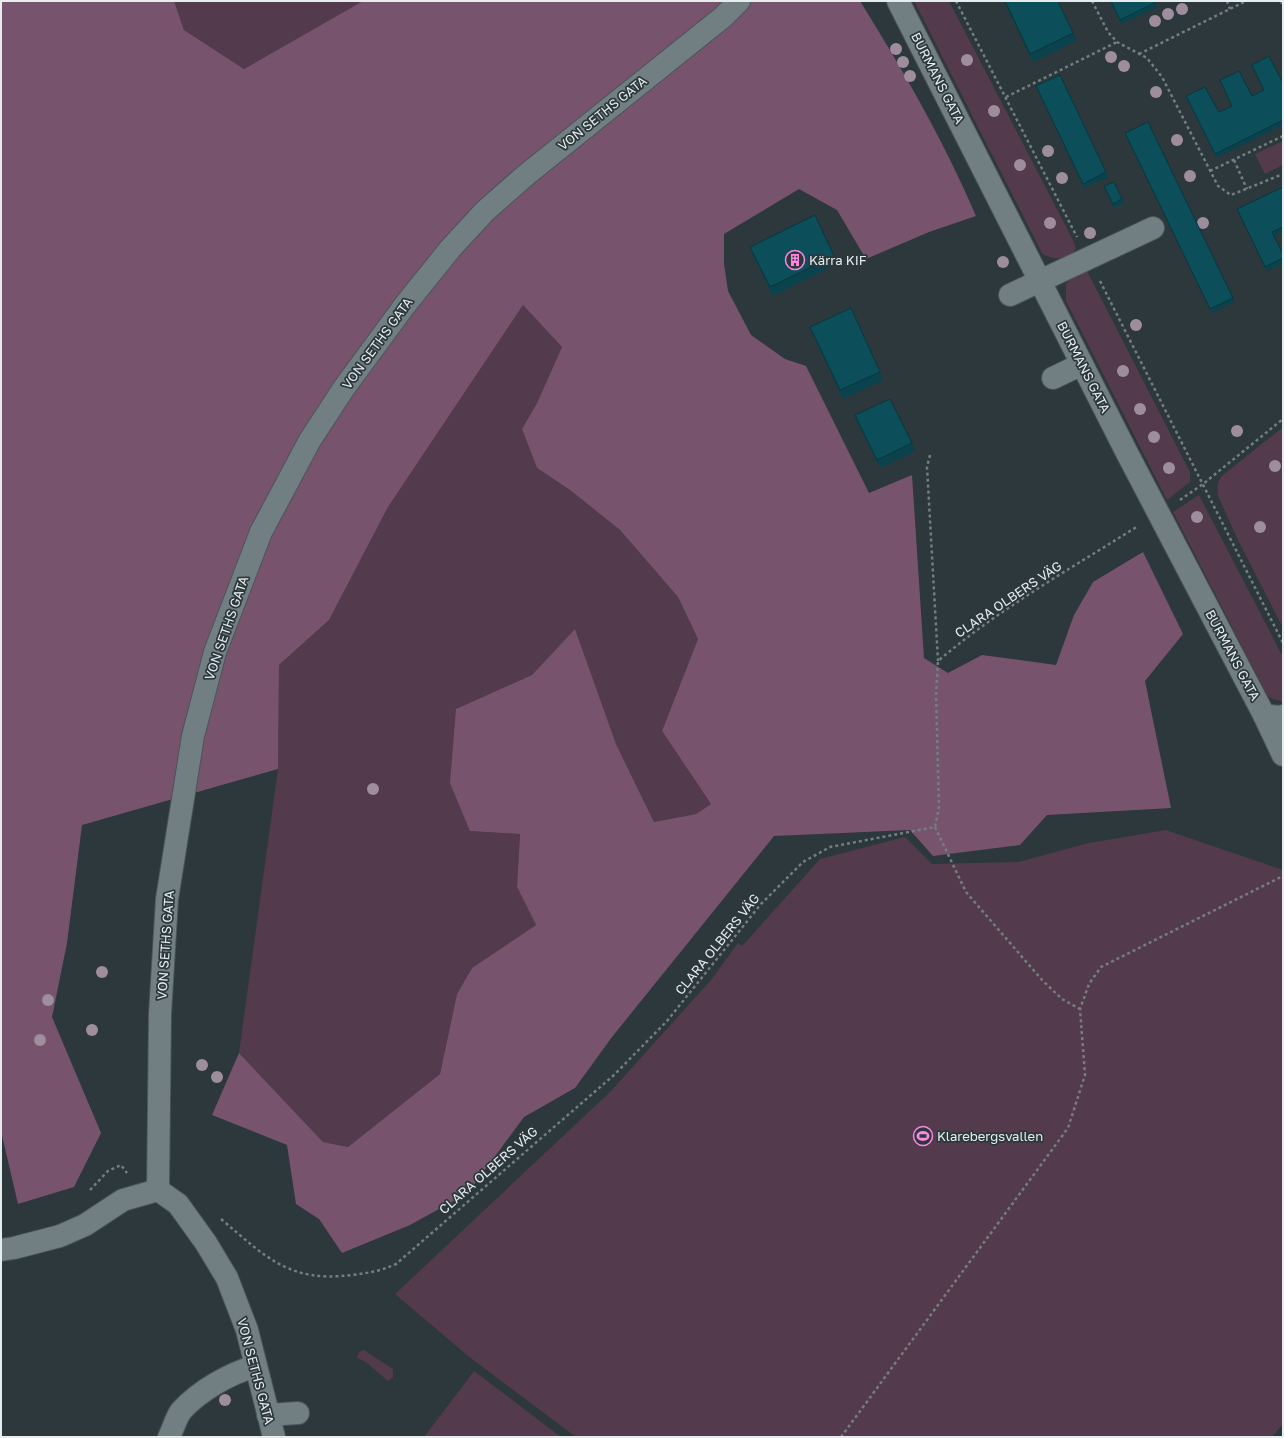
<svg xmlns="http://www.w3.org/2000/svg" width="1284" height="1438" font-family="'Golos Text',sans-serif">
  <style>
    .green { fill: #533a4c }
    .forest { fill: #78536e }
    .lines { fill: none; stroke-linecap: round; stroke-linejoin: round }
    .minor-casing { stroke: #4b5557; stroke-width: 24 }
    .path { stroke: #747e81; stroke-width: 2.5; stroke-dasharray: 3 3; stroke-linecap: butt }
    .minor { stroke: #717f82; stroke-width: 22 }
    .tree { fill: #9d8d9d }
    .wall { fill: #0a434d }
    .building { fill: #0c4e59; stroke: #08373e }
    .labels { text-anchor: middle; dominant-baseline: central; stroke-width: 3.5; stroke-linejoin: round; paint-order: stroke }
    .street-label { font-size: 13px; fill: #e6edef; stroke: #2c383b }
    .poi-label { font-size: 13px; fill: #e6edef; stroke: #2c383b; text-anchor: start }
  </style>
  <rect width="100%" height="100%" fill="#2c383b"/>
  <g class="green">
    <path d="M174,1h189l-119,68 -60,-39z"/>
    <path d="M914,1h35l125,241 2,7c-9,11 -24,12 -34,4z"/>
    <path d="M1283,141v24l-18,9 -10,-20z"/>
    <path d="M1085,270l2,1 103,201v10l-23,18 -101,-199v-17l8,-8z"/>
    <path d="M523,305l39,42 -25,56 -15,26 15,39 33,22 50,40 58,67 20,42 -36,92 49,73 -15,10 -42,8 -38,-78 -41,-115 -43,46 -76,34 14,122 50,3 -3,53 19,38 -64,43 -15,26 -17,80 -92,73 -25,-5 -84,-89 39,-284 1,-104 50,-45 59,-113z"/>
    <path d="M1283,427v201l-46,-90 -19,-42c-1,-9 -1,-15 5,-21z"/>
    <path d="M1199,495l84,162v45l-15,-5 -95,-185z"/>
    <path d="M1166,830l117,40v554l-11,13h-696l-108,-81 -73,-62 214,-201 102,-113 27,-37 4,3 78,-87 85,-22 27,27 86,-2 71,-19z"/>
    <path d="M364,1350l29,19v8l-5,4 -22,-19 -9,-4 2,-6z"/>
    <path d="M474,1371l87,66h-137z"/>
  </g>
  <path class="forest" d="M1,1h173l10,29 60,39 119,-68h497c43,69 84,140 116,215l-47,16 -63,27 -29,-49 -38,-21 -75,45v30l4,27 23,44 34,24 21,7 63,127 43,-18 12,183 24,15 34,-18 74,10 18,-50 19,-33 50,-30 40,82 -38,47 26,127 -124,7 -27,30 -87,11 -23,-26 -136,6 -162,201 -37,51 -51,29 -56,76 -58,32 -68,28 -23,-34 -23,-15 -9,-59 -75,-30 27,-62 84,89 25,5 92,-73 17,-80 15,-26 64,-43 -19,-38 3,-53 -50,-3 -20,-48 6,-74 76,-34 43,-46 41,115 38,78 42,-8 15,-10 -49,-73 36,-92 -20,-42 -58,-67 -50,-40 -33,-22 -15,-39 15,-26 25,-56 -39,-42 -135,202 -59,113 -50,45 -1,104 -196,56 -15,118 -15,74 49,116 -27,54 -56,17 -17,-73z"/>
  <g class="lines">
    <defs>
      <g id="minor">
        <path d="M898,1l229,452 137,262 15,2 4,-1"/>
        <path d="M1010,295l143,-67"/>
        <path d="M1053,378l29,-14"/>
        <path d="M1264,715l19,40"/>
        <path d="M158,1190l2,-176 7,-115 26,-163 22,-84 46,-120 49,-92 34,-52 61,-83 45,-56 35,-38 41,-36 197,-158 16,-16"/>
        <path d="M158,1190l20,14 28,39 21,35 20,52 27,107"/>
        <path d="M1,1250l13,-2 46,-12 25,-11 38,-25 35,-10"/>
        <path d="M268,1415l30,-2"/>
        <path d="M169,1437c4,-8 7,-19 12,-26 18,-20 49,-38 75,-45"/>
      </g>
    </defs>
    <use href="#minor" class="minor-casing"/>
    <g class="path">
      <path d="M956,1l121,236"/>
      <path d="M1092,1l16,31 9,10 30,16 15,19 56,109 13,9 52,-21"/>
      <path d="M1227,1l3,8"/>
      <path d="M1281,1l2,5"/>
      <path d="M1139,54l107,-53"/>
      <path d="M1006,97l111,-55"/>
      <path d="M1234,160l13,29"/>
      <path d="M1210,171l73,-35"/>
      <path d="M1100,281l183,362"/>
      <path d="M930,455l-3,12 11,194"/>
      <path d="M1180,500l23,-16 80,-65"/>
      <path d="M935,827l31,65 76,88 20,19 18,10"/>
      <path d="M90,1190l18,-19 13,-6 6,8"/>
      <path d="M221,1219c45,38 68,64 131,56 16,-2 29,-4 44,-11l218,-189 53,-54 94,-117 42,-42 27,-15 105,-20 4,-20 -3,-112 2,-34c61,-52 132,-92 200,-135"/>
      <path d="M841,1437l227,-309 17,-53 -5,-66 9,-25 12,-17 182,-91"/>
    </g>
    <use href="#minor" class="minor"/>
  </g>
  <g class="tree">
    <circle cx="1182" cy="9" r="6"/>
    <circle cx="1168" cy="14" r="6"/>
    <circle cx="1155" cy="21" r="6"/>
    <circle cx="896" cy="49" r="6"/>
    <circle cx="1111" cy="57" r="6"/>
    <circle cx="967" cy="60" r="6"/>
    <circle cx="903" cy="62" r="6"/>
    <circle cx="1124" cy="66" r="6"/>
    <circle cx="910" cy="76" r="6"/>
    <circle cx="1156" cy="92" r="6"/>
    <circle cx="994" cy="111" r="6"/>
    <circle cx="1177" cy="140" r="6"/>
    <circle cx="1048" cy="151" r="6"/>
    <circle cx="1020" cy="165" r="6"/>
    <circle cx="1190" cy="176" r="6"/>
    <circle cx="1062" cy="178" r="6"/>
    <circle cx="1050" cy="223" r="6"/>
    <circle cx="1203" cy="223" r="6"/>
    <circle cx="1090" cy="233" r="6"/>
    <circle cx="1003" cy="262" r="6"/>
    <circle cx="1136" cy="325" r="6"/>
    <circle cx="1123" cy="371" r="6"/>
    <circle cx="1140" cy="409" r="6"/>
    <circle cx="1237" cy="431" r="6"/>
    <circle cx="1154" cy="437" r="6"/>
    <circle cx="1275" cy="466" r="6"/>
    <circle cx="1169" cy="468" r="6"/>
    <circle cx="1197" cy="517" r="6"/>
    <circle cx="1260" cy="527" r="6"/>
    <circle cx="373" cy="789" r="6"/>
    <circle cx="102" cy="972" r="6"/>
    <circle cx="48" cy="1000" r="6"/>
    <circle cx="92" cy="1030" r="6"/>
    <circle cx="40" cy="1040" r="6"/>
    <circle cx="202" cy="1065" r="6"/>
    <circle cx="217" cy="1077" r="6"/>
    <circle cx="225" cy="1400" r="6"/>
  </g>
  <g class="wall">
    <path d="M1004,1h54l15,32 3,8 -43,21z"/>
    <path d="M1110,1h45l2,6 -36,17z"/>
    <path d="M1252,65l30,16h1v44l-67,33 -30,-62 33,16 13,-6 -12,-26 32,16 12,-6z"/>
    <path d="M1036,86l70,86 2,5 -24,11z"/>
    <path d="M1125,133l108,165 1,4 -22,11z"/>
    <path d="M1104,186l18,13 2,4 -10,5z"/>
    <path d="M1283,187v44l-9,5 9,18v9l-16,8 -30,-62z"/>
    <path d="M750,247l84,9 3,8 -64,32 -20,-41z"/>
    <path d="M810,327l70,45 3,8 -40,19 -30,-64z"/>
    <path d="M855,415l57,28 3,8 -35,17 -22,-44z"/>
  </g>
  <g class="building">
    <path d="M1005,1h53l15,32 -43,21z"/>
    <path d="M1111,1h44l1,1 -36,18z"/>
    <path d="M1269,56l13,25h1v39l-68,34 -29,-58 19,-9 14,25 13,-6 -12,-26 19,-9 13,25 12,-6 -12,-25z"/>
    <path d="M1060,75l46,97 -23,12 -47,-98z"/>
    <path d="M1148,122l85,176 -23,11 -85,-176z"/>
    <path d="M1114,182l8,17 -9,5 -9,-18z"/>
    <path d="M1283,187v40l-11,5 11,22v4l-18,9 -28,-58z"/>
    <path d="M815,215l19,41 -64,31 -20,-40z"/>
    <path d="M851,308l29,64 -40,18 -30,-63z"/>
    <path d="M890,399l22,44 -35,17 -22,-45z"/>
  </g>
  <defs>
    <symbol id="building-ring" viewBox="-11 -11 22 22"><circle r="9.5" fill="#2c383b" stroke="#fd86e1" stroke-width="1.5"/><path d="M-4-6H4V6H1V3H-1V6H-4ZM-2.5-4.3h1.7v1.8h-1.7ZM.8-4.3h1.7v1.8H.8ZM-2.5-1h1.7V.8h-1.7ZM.8-1h1.7V.8H.8Z" fill="#fd86e1"/></symbol>
    <symbol id="stadium-ring" viewBox="-11 -11 22 22"><circle r="9.5" fill="#2c383b" stroke="#fd86e1" stroke-width="1.5"/><path d="M0-5a6.5 5 0 1 0 0 10a6.5 5 0 1 0 0-10ZM-3.5-1.8h7v3.6h-7Z" fill="#fd86e1"/></symbol>
  </defs>
  <g fill-rule="evenodd">
    <use href="#building-ring" x="784" y="249" width="22" height="22"/>
    <use href="#stadium-ring" x="912" y="1125" width="22" height="22"/>
  </g>
  <g class="labels">
    <g class="street-label">
      <text transform="translate(938 78) rotate(63)">BURMANS GATA</text>
      <text transform="translate(602 113) rotate(-39)">VON SETHS GATA</text>
      <text transform="translate(377 343) rotate(-54)">VON SETHS GATA</text>
      <text transform="translate(1084 367) rotate(63)">BURMANS GATA</text>
      <text transform="translate(1008 599) rotate(-34)">CLARA OLBERS VÄG</text>
      <text transform="translate(226 628) rotate(-71)">VON SETHS GATA</text>
      <text transform="translate(1233 655) rotate(62)">BURMANS GATA</text>
      <text transform="translate(717 944) rotate(-51)">CLARA OLBERS VÄG</text>
      <text transform="translate(165 945) rotate(-86)">VON SETHS GATA</text>
      <text transform="translate(488 1170) rotate(-41)">CLARA OLBERS VÄG</text>
      <text transform="translate(256 1371) rotate(75)">VON SETHS GATA</text>
    </g>
    <g class="poi-label">
      <text x="809" y="260">Kärra KIF</text>
      <text x="937" y="1136">Klarebergsvallen</text>
    </g>
  </g>
  <rect width="1284" height="1438" fill="none" stroke="#e6edef" stroke-width="4"/>
</svg>
